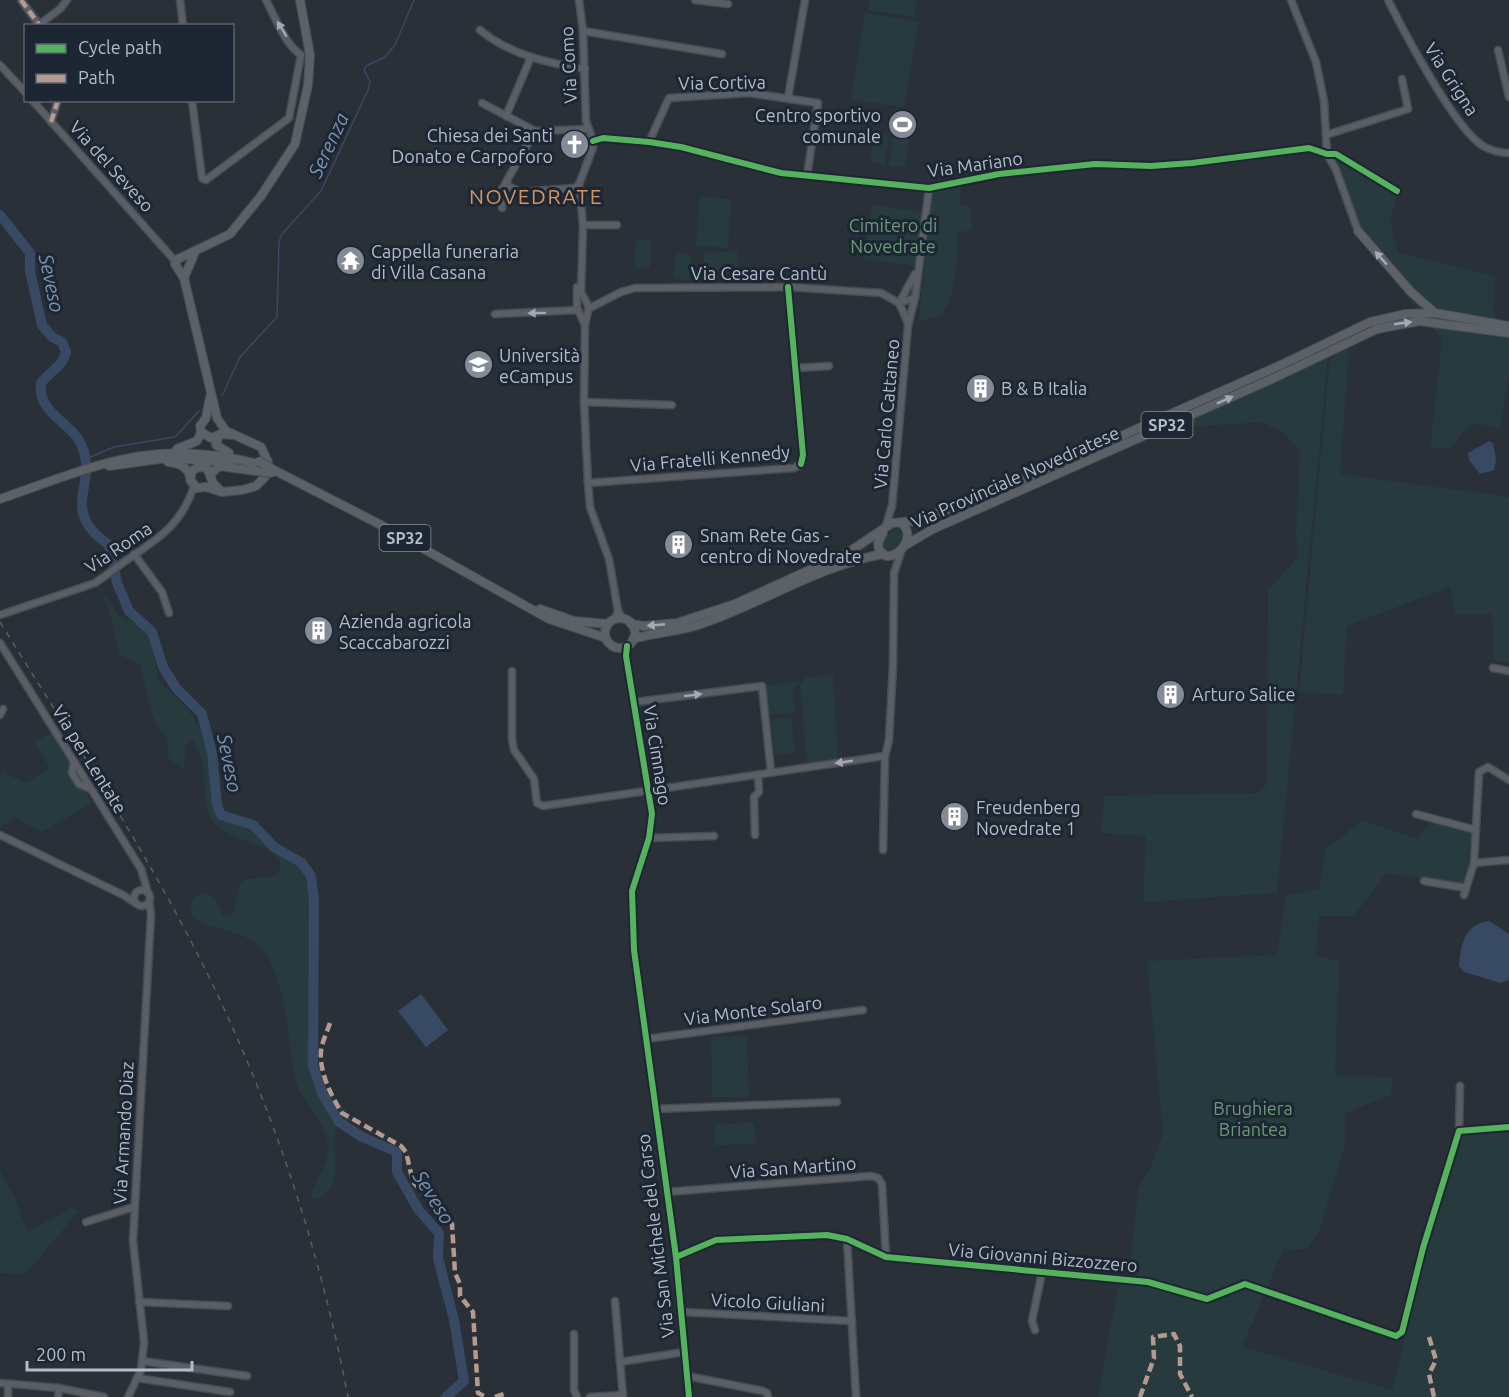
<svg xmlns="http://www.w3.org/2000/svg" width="1509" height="1397" font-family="Ubuntu,sans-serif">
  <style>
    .green { fill: #273a3e }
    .water { fill: #384963 }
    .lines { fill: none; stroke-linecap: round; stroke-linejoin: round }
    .stream { stroke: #384963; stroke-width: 1.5 }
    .river { stroke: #384963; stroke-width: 10 }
    .minor-casing { stroke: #484c53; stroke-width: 9 }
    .major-casing { stroke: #484c55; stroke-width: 10 }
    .minor { stroke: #5a5e66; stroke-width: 6 }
    .major { stroke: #5c6168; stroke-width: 8 }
    .rail { stroke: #595d64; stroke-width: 1.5; stroke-dasharray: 6 6; stroke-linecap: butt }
    .major-bridge-casing { stroke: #484c55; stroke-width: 10; stroke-linecap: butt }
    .major-bridge { stroke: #5c6168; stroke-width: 8 }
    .quiet { stroke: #b69a8f; stroke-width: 4.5; stroke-dasharray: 9 4.5; stroke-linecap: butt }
    .cycleway-casing { stroke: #1d2633; stroke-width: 10 }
    .cycleway { stroke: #56b35d; stroke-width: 6 }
    .oneway { fill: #a2a9b5 }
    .oneway2 { fill: #a2aab6 }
    .labels { text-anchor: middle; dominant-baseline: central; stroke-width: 6; stroke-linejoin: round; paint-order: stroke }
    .shield { fill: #1d2633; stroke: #878f9c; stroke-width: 1.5 }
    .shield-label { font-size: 16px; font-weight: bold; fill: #b4bcc9 }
    .street-label { font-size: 18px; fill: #b4bcc9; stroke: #1d2633 }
    .poi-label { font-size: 18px; fill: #b4bcc9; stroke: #1d2633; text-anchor: start }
    .park-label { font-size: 18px; fill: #6b9a76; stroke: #1d2633 }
    .water-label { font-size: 20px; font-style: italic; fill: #7c92b1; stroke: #1d2633 }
    .quarter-label { font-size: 21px; letter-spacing: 1.5px; fill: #d59563; stroke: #1d2633 }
  </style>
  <rect width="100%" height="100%" fill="#2a3038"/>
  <g class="green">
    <path d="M869,0h47l-2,17 -46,-7z"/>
    <path d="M865,13l53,9 -14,86 -53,-9z"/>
    <path d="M874,133l15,2 -4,29 -15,-2z"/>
    <path d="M893,137l16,2 -4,28 -16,-2z"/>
    <path d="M1335,156l62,38 -7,26 8,33 97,23 -1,38 15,17v44l-9,53c-35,-7 -30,-6 -49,20h-21l12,-108 -87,-111z"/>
    <path d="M961,185l-1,21 9,-2 4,25 -15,4c-1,30 -1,56 -16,82l-23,6 13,-131z"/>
    <path d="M699,197l32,2 -3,49 -32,-2z"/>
    <path d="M872,205l50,7 -8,54 -50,-7z"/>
    <path d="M636,239l15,1 -1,28 -16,-1z"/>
    <path d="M737,251l2,20 -34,2 -2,-20z"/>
    <path d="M675,253l16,2 -1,25 -17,-1z"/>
    <path d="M1349,349l-9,125 169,23v166l-15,-3 -2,-46h-37l-5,-27 -103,39 -4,68 -44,-2 31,-336z"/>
    <path d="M1328,358l-51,535 -134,9 3,-66 -45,-3 3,-37 154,-3 7,-6 2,-9 1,-188 30,-33 -2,-24 4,-82 -15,-17 -22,-12 -73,5 -6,-6z"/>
    <path d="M894,529l8,2c2,10 -5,19 -15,20l-3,-2 -1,-8z"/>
    <path d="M100,586l17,28 26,13 7,7 9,47 30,30 14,23 6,20 9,62c7,7 16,7 25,11 11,4 16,14 25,20 27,17 48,18 43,57l4,1v143l8,34 29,38 -15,6c-8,21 9,57 -17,72l-8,1 -1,-3c3,-13 11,-23 15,-35 9,-32 -18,-49 -29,-76 -11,-39 -8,-117 -43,-143 -18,-13 -45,-12 -63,-26l-1,-10 4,-9 10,-4 11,5 8,18 10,-1 7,-32 8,-4 28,-3 4,-5v-9c-14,-22 -49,-19 -67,-41 -12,-15 -6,-41 -11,-59 -2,-7 -6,-15 -9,-22l-7,5 -2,23 -16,-10c2,-28 -9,-23 -15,-42 -6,-17 -8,-34 -13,-51l-21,-11 -8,-37z"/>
    <path d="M833,675l5,84 -31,4 -7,-77 4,-8z"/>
    <path d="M797,682l-4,9 2,22 -26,2 -4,-29z"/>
    <path d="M791,717l4,35 -20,3 -4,-36z"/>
    <path d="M51,733l41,70 -50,29 -28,-15 -14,11v-48l3,-8 23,11 24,-15 -16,-26z"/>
    <path d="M1361,820l56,19 13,-17 43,9 -8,54 -79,-12 -32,43h-35l-3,39 23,6 -4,115 57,1 -1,18 -46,18v33l-26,85 -12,18 -24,1 -41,97 150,43 63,-255 54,-5v267h-411l19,-106 13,-23 8,-79 13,-22 12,-32 -16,-174 130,-6 9,-59 33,-7 7,-42 14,-8z"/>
    <path d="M747,1036l2,61h-37l-1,-60z"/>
    <path d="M754,1122l2,21 -41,3 -1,-21z"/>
    <path d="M0,1171l15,26 12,35 45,-24 7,3 -51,60 -7,3 -21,-1z"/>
  </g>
  <g class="water">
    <path d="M1489,441l4,2 3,16 -2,11 -14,4 -11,-14 -1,-7z"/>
    <path d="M1489,921l20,13v46l-8,3 -37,-11 -5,-6c1,-21 6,-42 30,-45z"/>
    <path d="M421,994l27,36 -22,17 -28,-36z"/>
  </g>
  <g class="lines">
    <g class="stream">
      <path d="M222,396l18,-39 37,-40 2,-75 3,-8 39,-43 47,-101 2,-8 -6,-12 2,-4 19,-9 10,-12 19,-45"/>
      <path d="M86,459l28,-12 61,-10 24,-26"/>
    </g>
    <path class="river" d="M0,215l30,38v18l12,54 10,12 10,5 4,10c-4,16 -16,19 -25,31 -4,31 31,39 41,63 16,40 -24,64 27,99l8,38 12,28 23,21 11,35 13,21 26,26 10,39 5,52 4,10 32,10 21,22 28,16 9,13 3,24 -1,166 10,29 16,27 23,15 35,15v20l21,37 21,24 -1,25 16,62 10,61 -18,16"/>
    <defs>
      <g id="minor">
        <path d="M21,0l19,26"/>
        <path d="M180,0l3,26"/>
        <path d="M266,0c9,17 19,44 35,55"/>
        <path d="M579,0l4,31 3,90 7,20v7l-14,36 4,41 -2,67 8,15 -4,18 -1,77 4,81 2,24 19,52 9,52"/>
        <path d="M695,0l33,4"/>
        <path d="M1291,0l25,62 8,39 3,53 9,16 22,61"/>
        <path d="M1388,0c16,32 67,129 95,146 7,4 18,7 26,7"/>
        <path d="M40,24l20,-15 7,-9"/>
        <path d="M480,30c30,25 68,33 105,39"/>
        <path d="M583,31l139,23"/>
        <path d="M1498,50l11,47"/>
        <path d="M0,65l26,28"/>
        <path d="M788,98l17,-98"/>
        <path d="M32,100l144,162"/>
        <path d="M192,100l10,78 4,2 83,-62 12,-63"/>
        <path d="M482,103l53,28"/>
        <path d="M506,116l25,-59"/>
        <path d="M51,122l7,-22"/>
        <path d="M1326,135l82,-26 -6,-30"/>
        <path d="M593,141l10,-3 46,4 32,5 100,26 148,15 70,-14 96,-10 56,2 41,-3 117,-15 18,6h9l61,37"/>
        <path d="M649,142l20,-44 80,-5 69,10 -11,72"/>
        <path d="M507,180l1,6 12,6 55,-4 4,-4"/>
        <path d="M502,208l-1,-17 34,-60 54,-2"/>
        <path d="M583,225h34"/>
        <path d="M577,287v21l7,15"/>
        <path d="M899,303l16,-29"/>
        <path d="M899,303l16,-5"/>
        <path d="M588,309l33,-17 14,-4 153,-1 93,6 18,10 9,20"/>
        <path d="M495,314l83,-4"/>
        <path d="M796,368l33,-2"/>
        <path d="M584,402l88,3"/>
        <path d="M588,483l206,-15 7,-4 2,-9 -15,-168"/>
        <path d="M885,528l7,-22 16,-181 7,-27 14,-110"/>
        <path d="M134,554l28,38 7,21"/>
        <path d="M0,615l95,-32 10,-7c38,-31 73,-40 89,-90"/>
        <path d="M615,619l3,-8 5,8"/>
        <path d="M0,643l141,226 7,24"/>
        <path d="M627,646l-1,10 26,158 -3,24 -17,53 2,59 42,307 13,140"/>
        <path d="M1493,668l16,3"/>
        <path d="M512,671v68l2,11 20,29 3,24 6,3 342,-50"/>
        <path d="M635,702l127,-16 9,86"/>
        <path d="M0,715l3,-6"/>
        <path d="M74,762l-2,11 7,11 12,5"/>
        <path d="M1416,814l60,16"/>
        <path d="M0,835l123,60 14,9"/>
        <path d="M755,835l-1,-38 5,-5 -1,-18"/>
        <path d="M649,838l65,-2"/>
        <path d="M883,850l2,-94 4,-16 4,-75 1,-92 8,-24"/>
        <path d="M1474,863l35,-3"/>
        <path d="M1424,881l42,7"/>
        <circle cx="142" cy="898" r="8"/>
        <path d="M1464,895l10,-32 5,-91 9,-5 21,13"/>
        <path d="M646,1039l217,-29"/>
        <path d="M655,1109l182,-7"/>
        <path d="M1459,1131l1,-45"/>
        <path d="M666,1192l205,-16 7,2 4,6 4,73"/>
        <path d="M86,1222l48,-15"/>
        <path d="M847,1239l9,158"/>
        <path d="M676,1257l40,-17 111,-5 20,4 39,18 262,25 59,17 38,-15 151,52 6,-4 21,-84 36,-117 50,-4"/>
        <path d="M615,1301l8,96"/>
        <path d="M139,1302l89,4"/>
        <path d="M682,1312l170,9"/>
        <path d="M1035,1330l-3,-9 10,-49"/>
        <path d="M574,1334v56l3,7"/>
        <path d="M142,1361l105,15"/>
        <path d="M620,1362l64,-10"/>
        <path d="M687,1376l76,15 4,2 1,4"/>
        <path d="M137,1378l93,14"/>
        <path d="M0,1383l59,5 45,9"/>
        <path d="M8,1384v13"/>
        <path d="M58,1397l1,-9"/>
        <path d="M128,1397l13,-27 3,-28 -11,-101 18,-327 -2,-13"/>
        <path d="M590,1397l33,-2"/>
      </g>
      <g id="major">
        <path d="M1358,231l53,61 23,20"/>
        <path d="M184,278l11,-26"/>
        <path d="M210,397l-4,21 -6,8 1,6 10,6 10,-4 11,1"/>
        <path d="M219,435l-3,10 13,8"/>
        <path d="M177,449l20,-8 4,-9"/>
        <path d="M168,462c9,1 20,4 22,15"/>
        <path d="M109,466l58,-8 65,4"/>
        <path d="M274,470l107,55 168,94 57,19"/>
        <path d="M211,474l8,-8 37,5"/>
        <path d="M222,492l-9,-9 -6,-15 -9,-1 -6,4 -2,9 7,8 9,-1 16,5 20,-2 14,-4 9,-9 3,-15 -7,-15 -35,-16 -9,-13 -33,-140 -9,-14 3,-5 52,-25 31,-38 34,-52 13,-59 2,-30 -10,-55"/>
        <path d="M0,499c98,-34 152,-62 258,-35"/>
        <path d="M883,533l-5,10 1,7 7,6c16,1 30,-22 15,-33"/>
        <path d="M904,546l29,-17 339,-150 105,-50 42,-8 90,12"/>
        <path d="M540,609l34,12 34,3"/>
        <circle cx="620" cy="633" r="15"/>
        <path d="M631,624l13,2 33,-3 58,-19 114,-52 43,-29 23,-2 80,-29 288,-128 87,-42 35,-8 30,-1 74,13"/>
        <path d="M633,639c22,-7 46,-7 68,-15 62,-21 117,-58 182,-70"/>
      </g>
    </defs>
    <use href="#minor" class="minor-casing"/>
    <use href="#major" class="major-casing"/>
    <use href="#minor" class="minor"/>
    <use href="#major" class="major"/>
    <path class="rail" d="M0,622c71,115 147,229 207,351 66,134 113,277 141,424"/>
    <defs>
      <g id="major-bridge">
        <path d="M259,461l15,9"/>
        <path d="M256,471l16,2"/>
      </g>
    </defs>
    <use href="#major-bridge" class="major-bridge-casing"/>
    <use href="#major-bridge" class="major-bridge"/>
    <g class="quiet">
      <path d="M21,0l19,26"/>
      <path d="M51,122l7,-22"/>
      <path d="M330,1023c-3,9 -8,19 -9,28 -2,20 10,45 21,62l59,33 5,6 7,30 39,42 3,49 5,11v12l13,16 5,81 8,4"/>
      <path d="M1429,1337l7,23 -7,14 5,23"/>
      <path d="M495,1397l9,-3 1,3"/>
      <path d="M1140,1397l14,-39 -1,-21 21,-3 6,12v28l12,23"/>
    </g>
    <defs>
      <g id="cycleway">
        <path d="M593,141l10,-3 46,4 32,5 100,26 148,15 70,-14 96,-10 56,2 41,-3 117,-15 18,6h9l61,37"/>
        <path d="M788,287l15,168 -2,9"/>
        <path d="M627,646l-1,10 26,158 -3,24 -17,53 2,59 42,307 13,140"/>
        <path d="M676,1257l40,-17 111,-5 20,4 39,18 262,25 59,17 38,-15 151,52 6,-4 21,-84 36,-117 50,-4"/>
      </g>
    </defs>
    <use href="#cycleway" class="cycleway-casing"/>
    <use href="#cycleway" class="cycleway"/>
  </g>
  <defs><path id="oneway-solid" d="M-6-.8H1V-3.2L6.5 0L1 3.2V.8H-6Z" transform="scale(1.5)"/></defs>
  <g class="oneway">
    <use href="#oneway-solid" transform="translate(282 29) rotate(-121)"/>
    <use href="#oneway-solid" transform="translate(537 313) rotate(179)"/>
    <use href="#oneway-solid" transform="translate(693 695) rotate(-7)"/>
    <use href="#oneway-solid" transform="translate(844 762) rotate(172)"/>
  </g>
  <g class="oneway2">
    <use href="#oneway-solid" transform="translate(1381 258) rotate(-131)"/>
    <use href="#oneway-solid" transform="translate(1403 323) rotate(-8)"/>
    <use href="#oneway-solid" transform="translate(1225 400) rotate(-24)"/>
    <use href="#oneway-solid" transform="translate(656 625) rotate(175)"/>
  </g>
  <defs>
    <symbol id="stadium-disc" viewBox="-11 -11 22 22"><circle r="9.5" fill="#848b96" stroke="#1d2633"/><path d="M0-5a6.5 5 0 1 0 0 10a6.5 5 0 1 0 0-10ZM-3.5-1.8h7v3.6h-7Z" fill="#fff"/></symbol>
    <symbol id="church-disc" viewBox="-11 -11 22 22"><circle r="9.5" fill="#848b96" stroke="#1d2633"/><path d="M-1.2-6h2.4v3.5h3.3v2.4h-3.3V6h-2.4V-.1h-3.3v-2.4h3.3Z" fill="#fff"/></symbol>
    <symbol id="temple-disc" viewBox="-11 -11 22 22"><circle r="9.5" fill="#848b96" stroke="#1d2633"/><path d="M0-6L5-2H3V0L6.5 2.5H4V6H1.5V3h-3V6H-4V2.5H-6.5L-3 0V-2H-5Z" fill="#fff"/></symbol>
    <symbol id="university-disc" viewBox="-11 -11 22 22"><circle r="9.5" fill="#848b96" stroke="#1d2633"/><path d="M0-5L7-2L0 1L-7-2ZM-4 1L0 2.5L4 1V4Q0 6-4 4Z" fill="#fff"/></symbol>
    <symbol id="building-disc" viewBox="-11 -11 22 22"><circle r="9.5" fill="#848b96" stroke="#1d2633"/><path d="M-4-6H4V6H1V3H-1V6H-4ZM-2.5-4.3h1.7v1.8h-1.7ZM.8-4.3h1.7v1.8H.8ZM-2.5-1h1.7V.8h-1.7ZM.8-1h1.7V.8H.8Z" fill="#fff"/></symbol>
  </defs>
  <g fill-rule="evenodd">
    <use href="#stadium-disc" x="886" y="108" width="33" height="33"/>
    <use href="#church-disc" x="558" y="128" width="33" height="33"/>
    <use href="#temple-disc" x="334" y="244" width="33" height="33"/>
    <use href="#university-disc" x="462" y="348" width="33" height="33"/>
    <use href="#building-disc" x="964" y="372" width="33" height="33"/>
    <use href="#building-disc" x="662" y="528" width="33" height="33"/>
    <use href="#building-disc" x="302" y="614" width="33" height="33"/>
    <use href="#building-disc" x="1154" y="678" width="33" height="33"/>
    <use href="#building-disc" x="938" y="800" width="33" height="33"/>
  </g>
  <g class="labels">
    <g class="shield">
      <rect x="1141.5" y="412" width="51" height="26" rx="4.5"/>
      <rect x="379.5" y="525" width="51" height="26" rx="4.5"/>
    </g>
    <g class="shield-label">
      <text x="1167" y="425">SP32</text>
      <text x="405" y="538">SP32</text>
    </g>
    <g class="street-label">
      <text transform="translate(568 65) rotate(-93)">Via Como</text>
      <text transform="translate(1452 79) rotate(57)">Via Grigna</text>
      <text transform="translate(722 82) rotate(-1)">Via Cortiva</text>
      <text transform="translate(975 164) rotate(-8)">Via Mariano</text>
      <text transform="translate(112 166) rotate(48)">Via del Seveso</text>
      <text x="759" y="273">Via Cesare Cantù</text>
      <text transform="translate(886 414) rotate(-85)">Via Carlo Cattaneo</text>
      <text transform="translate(710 458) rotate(-5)">Via Fratelli Kennedy</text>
      <text transform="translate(1015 477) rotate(-24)">Via Provinciale Novedratese</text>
      <text transform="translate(118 547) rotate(-34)">Via Roma</text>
      <text transform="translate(658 755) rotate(81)">Via Cimnago</text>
      <text transform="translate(90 759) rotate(58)">Via per Lentate</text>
      <text transform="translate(753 1010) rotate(-7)">Via Monte Solaro</text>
      <text transform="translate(123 1133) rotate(-87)">Via Armando Diaz</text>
      <text transform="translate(793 1167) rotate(-4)">Via San Martino</text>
      <text transform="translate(655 1236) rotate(-97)">Via San Michele del Carso</text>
      <text transform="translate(1043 1257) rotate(5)">Via Giovanni Bizzozzero</text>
      <text transform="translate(768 1302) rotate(3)">Vicolo Giuliani</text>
    </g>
    <g class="poi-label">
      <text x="881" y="115" text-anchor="end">Centro sportivo<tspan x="881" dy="21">comunale</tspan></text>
      <text x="553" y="135" text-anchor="end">Chiesa dei Santi<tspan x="553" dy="21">Donato e Carpoforo</tspan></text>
      <text x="371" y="251">Cappella funeraria<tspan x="371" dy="21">di Villa Casana</tspan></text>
      <text x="499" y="355">Università<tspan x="499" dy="21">eCampus</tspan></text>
      <text x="1001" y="388">B &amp; B Italia</text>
      <text x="700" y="535">Snam Rete Gas -<tspan x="700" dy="21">centro di Novedrate</tspan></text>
      <text x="339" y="621">Azienda agricola<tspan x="339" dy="21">Scaccabarozzi</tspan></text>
      <text x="1192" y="694">Arturo Salice</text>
      <text x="976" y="807">Freudenberg<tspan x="976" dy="21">Novedrate 1</tspan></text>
    </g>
    <g class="park-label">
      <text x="893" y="225">Cimitero di<tspan x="893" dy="21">Novedrate</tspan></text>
      <text x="1253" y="1108">Brughiera<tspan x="1253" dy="21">Briantea</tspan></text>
    </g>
    <g class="water-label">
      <text transform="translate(328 145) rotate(-65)">Serenza</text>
      <text transform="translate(52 283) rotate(78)">Seveso</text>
      <text transform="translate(230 763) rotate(79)">Seveso</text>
      <text transform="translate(434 1197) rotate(58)">Seveso</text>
    </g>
    <g class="quarter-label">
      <text x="536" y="196">NOVEDRATE</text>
    </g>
  </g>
  <rect x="24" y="24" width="210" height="78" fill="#1d2633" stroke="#59626f" stroke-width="1.5"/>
  <rect x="36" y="44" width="30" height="9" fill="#56b35d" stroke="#59626f" stroke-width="1.5"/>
  <text x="78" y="54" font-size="18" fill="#b4bcc9">Cycle path</text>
  <rect x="36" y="74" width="30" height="9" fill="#b69a8f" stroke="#59626f" stroke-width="1.5"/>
  <text x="78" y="84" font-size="18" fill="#b4bcc9">Path</text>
  <path d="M27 1361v9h165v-9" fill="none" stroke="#b4bcc9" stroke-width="3"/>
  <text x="36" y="1361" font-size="18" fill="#b4bcc9" stroke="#1d2633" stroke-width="4.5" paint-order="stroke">200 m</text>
</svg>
